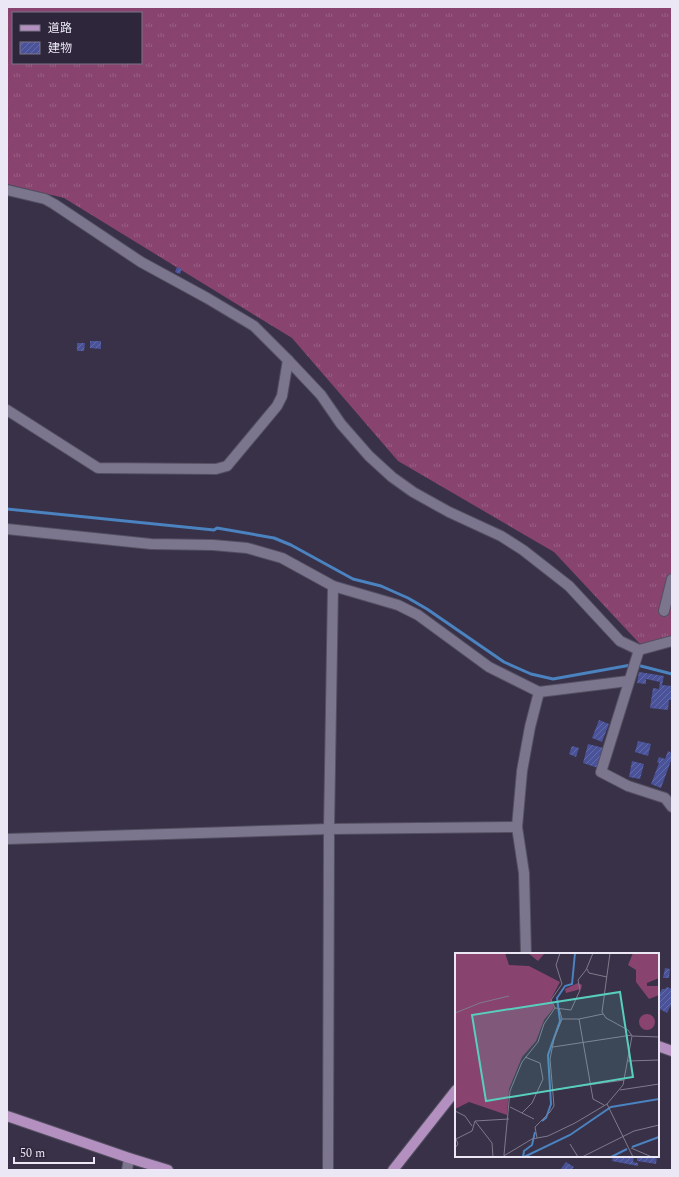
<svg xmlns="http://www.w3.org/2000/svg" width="679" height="1177" font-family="Spectral,'Noto Sans JP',serif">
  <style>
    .grass { fill: url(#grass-tufts); fill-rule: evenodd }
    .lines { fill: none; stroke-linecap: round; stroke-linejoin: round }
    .stream { stroke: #4b82c0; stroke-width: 3 }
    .building { fill: url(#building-hatch) }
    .minor-casing { stroke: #544f61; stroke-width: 12 }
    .major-casing { stroke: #544f61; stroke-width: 12 }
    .minor { stroke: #7c758e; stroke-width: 10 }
    .major { stroke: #b390c0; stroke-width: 10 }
    .inset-river { fill: none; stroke: #4b82c0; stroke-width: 2 }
    .inset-road { fill: none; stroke: #807a8d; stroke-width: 1 }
    .view { fill: #58cebf; fill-opacity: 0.15; stroke: #58cebf; stroke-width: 2 }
    .inset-edge { fill: none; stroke: #ebe7f5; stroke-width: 2 }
  </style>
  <defs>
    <pattern id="grass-tufts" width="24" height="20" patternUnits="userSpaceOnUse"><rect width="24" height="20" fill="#88446e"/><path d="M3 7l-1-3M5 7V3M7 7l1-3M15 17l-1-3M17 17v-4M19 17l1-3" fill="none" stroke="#995f83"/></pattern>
    <pattern id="building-hatch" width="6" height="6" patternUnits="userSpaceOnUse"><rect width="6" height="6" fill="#4a5399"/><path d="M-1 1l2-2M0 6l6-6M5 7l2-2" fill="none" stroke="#646ca8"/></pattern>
  </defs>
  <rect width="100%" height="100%" fill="#383147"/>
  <path class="grass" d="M7,7h665v631l-32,6 -86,-92 -156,-91 -106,-123 -228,-140 -57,-14zM13,13h128v50h-128z"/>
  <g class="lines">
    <g class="stream">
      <path d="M7,509l207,21 3,-2 57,10 17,7 62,34 28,7 27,12 19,11 77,53 27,12 22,5 78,-14"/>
      <path d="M637,665l35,9"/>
    </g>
  </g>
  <g class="building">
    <path d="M177,267l5,2 -2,5 -5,-2z"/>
    <path d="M90,341h11v8l-11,-1z"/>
    <path d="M77,343h8l-1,8h-7z"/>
    <path d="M639,672l25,4 -2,9 10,1v14h-3l-1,10 -18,-2 3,-20 6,1 1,-7 -14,-3v5l-9,-1z"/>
    <path d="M599,720l10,4 -7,18 -10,-4z"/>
    <path d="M638,741l13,3 -3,12 -13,-4z"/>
    <path d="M588,744l16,4 -6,20 -15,-5z"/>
    <path d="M572,746l7,2 -3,9 -7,-3z"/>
    <path d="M668,751l4,2v5l-11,30 -10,-4 8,-21 -2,-1 2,-5 6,2z"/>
    <path d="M632,761l12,3 -4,15 -11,-2z"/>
    <path d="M665,968l5,1 -1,9h-6z"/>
    <path d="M667,987l5,2v14l-5,10 -9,-5v-12l4,-7h3z"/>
    <path d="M613,1156h21l-1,6 5,1v3l-26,-5z"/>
    <path d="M637,1156h20l-1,8 -19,-3z"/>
    <path d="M566,1162l8,5 -3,3h-11z"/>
  </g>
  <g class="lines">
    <defs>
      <g id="minor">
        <path d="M7,190l38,9 9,5 87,58 66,36 47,28 34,34 33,35 20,29 28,32 23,21 21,15 36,20 52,24 22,14 46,36 51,55 19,9 33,-9"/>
        <path d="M7,410l91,58 118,1 11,-3 50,-60 5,-10 6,-36"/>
        <path d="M7,529l144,15 62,1 34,3 35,10 51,28 65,19 20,10 71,52 50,25 89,-11"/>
        <path d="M664,611l8,-32"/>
        <path d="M639,650l-38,122 27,14 37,12 7,9"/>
        <path d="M7,839l322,-10 188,-2"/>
        <path d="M526,954l-2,-81 -7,-46 5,-56 8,-44 9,-35"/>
        <path d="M127,1170l2,-12"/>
        <path d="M328,1170l1,-341 4,-243"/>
      </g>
      <g id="major">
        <path d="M658,1046l14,5"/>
        <path d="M7,1116l122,42 39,12"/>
        <path d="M393,1170l63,-80"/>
      </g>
    </defs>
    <use href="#minor" class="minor-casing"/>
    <use href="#major" class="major-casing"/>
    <use href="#minor" class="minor"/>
    <use href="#major" class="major"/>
  </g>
  <g transform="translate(455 953)">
    <rect width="204" height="204" fill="#383147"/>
    <path d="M0,0h50l4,12 20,1 31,16 -9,17 3,9 -10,12 -8,21 -14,16 -13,32 -2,26 -38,-13 -14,7z" fill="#88446e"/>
    <path d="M73,0h17l-1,1 -6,7zM178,0h26v25l-12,5v3h12v9l-10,4 -13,-17v-12l-8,-5zM123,30l4,2 -1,4 -15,4 -1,-4zM184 69a8 8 0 1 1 16 0a8 8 0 1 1-16 0Z" fill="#88446e"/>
    <path class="inset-river" d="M87,168l4,-3 5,-14 -3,-49 12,-34 -3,-23 8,-12 7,-2 3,-31M177,194l27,-10M68,204l1,-6 8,-6 3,-13M69,204l46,-22 41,-28 48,-8M156,204l16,-8"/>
    <path class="inset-road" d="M155,0l-8,59 4,6 22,12 4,6 -9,49 -16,19 26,53M132,16l2,4 18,4M100,55l16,2 9,-20 -2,-10 8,-10 7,-17M100,55l-4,-8 11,-16 -6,-19 4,-12M0,60l25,-10 29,-7M107,66h17l24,-5M124,66l14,80 11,6M177,83l27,1M98,94l79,-12M173,108l31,-1M97,137l72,-10M165,137l39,-6M55,154l24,12M0,158l10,5 7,10M67,160l10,-10 11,-24 -3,-16 -15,-6M20,168l17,22 1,14M20,168l34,-2M82,185l-2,-11 15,-15 4,-6 -4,-47 4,-20 8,-20 -3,-11M115,191l8,13M0,195l3,-4 -2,-5 16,-8 3,-10M176,195l21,9M49,202l6,-64 12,-29 16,-20 6,-18 11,-16M47,204l30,-18 16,-3 27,-13 32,-19M127,204l52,-26 25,-6"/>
    <path class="view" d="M165,39l13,85 -147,24 -14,-86z"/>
    <rect width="204" height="204" class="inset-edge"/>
  </g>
  <rect width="679" height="1177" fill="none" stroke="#ebe7f5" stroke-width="16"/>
  <rect x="12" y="12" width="130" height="52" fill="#2e273c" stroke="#7a7486"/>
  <rect x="20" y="25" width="20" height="6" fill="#b390c0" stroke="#7a7486"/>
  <text x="48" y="32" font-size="12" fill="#ebe7f5">道路</text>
  <rect x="20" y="42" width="20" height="12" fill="url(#building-hatch)" stroke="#7a7486"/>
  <text x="48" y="52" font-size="12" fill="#ebe7f5">建物</text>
  <path d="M14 1157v6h80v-6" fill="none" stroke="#ebe7f5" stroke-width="2"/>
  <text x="20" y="1157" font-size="12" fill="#ebe7f5" stroke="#2e273c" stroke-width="3" paint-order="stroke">50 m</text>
</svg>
